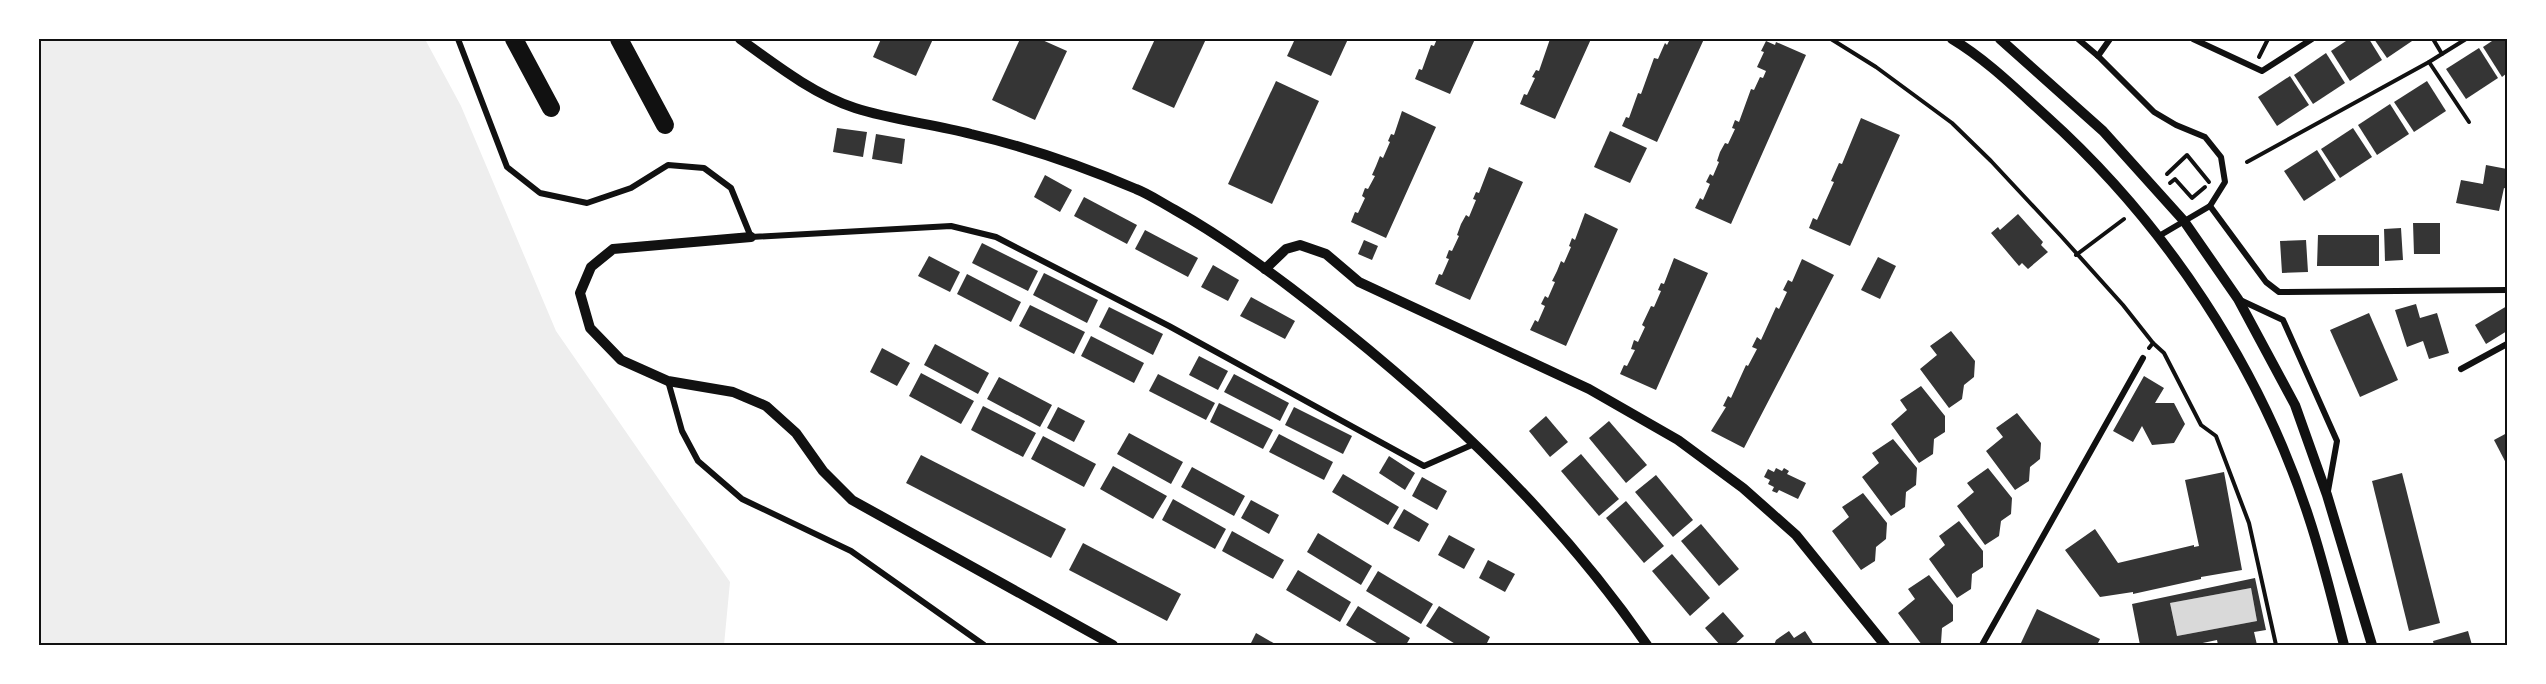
<svg xmlns="http://www.w3.org/2000/svg" width="2546" height="684" font-family="'Noto Sans',sans-serif">
  <style>
    .green { fill: #eee }
    .water { fill: #d9d9d9 }
    .building { fill: #353535; fill-rule: evenodd }
    .lines { fill: none; stroke-linecap: round; stroke-linejoin: round }
    .path { stroke: #111; stroke-width: 4 }
    .minor { stroke: #111; stroke-width: 6 }
    .tertiary { stroke: #111; stroke-width: 10 }
    .motorway { stroke: #111; stroke-width: 18 }
    .neatline { fill: none; stroke: #111; stroke-width: 2 }
  </style>
  <rect width="100%" height="100%" fill="#fff"/>
  <path class="green" d="M39,39l387,2 35,65 95,225 174,251 -6,63h-685z"/>
  <path class="water" d="M2251,588l6,33 -80,15 -7,-33z"/>
  <g class="building">
    <path d="M881,39h52l-17,37 -43,-19z"/>
    <path d="M1020,39h20l27,12 -32,69 -43,-20z"/>
    <path d="M1155,39h51l-32,69 -42,-19z"/>
    <path d="M1295,39h53l-17,37 -44,-20z"/>
    <path d="M1437,39h38l-25,55 -35,-15 4,-10 3,1 9,-25 3,1z"/>
    <path d="M1550,39h41l-36,80 -35,-15 4,-10 3,1 8,-17 -3,-1 4,-7 3,1z"/>
    <path d="M1670,39h34l-47,103 -35,-16 4,-9 3,1 9,-25 3,1 13,-36 4,1 7,-16 2,2z"/>
    <path d="M2349,39h20l13,21 -32,21 -19,-30z"/>
    <path d="M2374,39h41l-28,19z"/>
    <path d="M2495,39h12v34l-5,4 -19,-30z"/>
    <path d="M1766,41l9,4 1,-3 30,13 -75,169 -36,-16 5,-10 3,2 7,-16 -4,-2 4,-8 3,2 6,-14 -2,-1 3,-9 5,-9 3,1 7,-15 -3,-1 3,-8 4,2 12,-33 3,1 6,-13 3,1 3,-7 -9,-4 7,-15 -3,-1z"/>
    <path d="M2479,48l19,30 -32,21 -20,-30z"/>
    <path d="M2326,53l19,30 -32,21 -19,-29z"/>
    <path d="M2290,76l19,29 -32,21 -19,-29z"/>
    <path d="M1276,81l43,20 -47,103 -44,-20z"/>
    <path d="M2427,81l19,30 -32,21 -20,-30z"/>
    <path d="M2390,104l19,30 -32,21 -19,-30z"/>
    <path d="M1402,111l34,16 -50,111 -35,-16 4,-10 3,1 7,-15 -3,-2 3,-8 3,1 7,-13 -3,-1 4,-9 4,-10 3,2 7,-16 -2,-1 3,-7 3,1z"/>
    <path d="M1861,118l39,17 -50,111 -41,-18 4,-10 4,2 17,-38 -3,-1 8,-18 3,1z"/>
    <path d="M837,128l30,4 -4,25 -30,-5z"/>
    <path d="M2353,128l19,29 -32,21 -19,-29z"/>
    <path d="M1610,131l37,17 -17,35 -36,-16z"/>
    <path d="M876,134l29,5 -3,25 -30,-5z"/>
    <path d="M2317,150l19,30 -32,21 -20,-30z"/>
    <path d="M2486,165l21,4v20l-3,-1 -5,23 -43,-8 5,-23 22,4z"/>
    <path d="M1489,167l34,15 -53,118 -35,-16 4,-10 3,1 7,-16 -3,-1 3,-8 3,1 7,-15 -2,-1 4,-11 5,-9 3,2 7,-17 -3,-1 3,-7 3,1z"/>
    <path d="M1045,175l27,15 -12,22 -26,-15z"/>
    <path d="M1084,197l53,28 -10,19 -53,-28z"/>
    <path d="M1585,213l33,16 -52,117 -36,-16 5,-10 3,2 7,-16 -4,-2 4,-8 3,2 7,-16 -3,-1 5,-10 4,-10 3,2 7,-16 -2,-1 3,-8 3,2z"/>
    <path d="M2018,214l25,28 -2,3 7,7 -20,17 -6,-6 -3,3 -28,-33 7,-6 2,3z"/>
    <path d="M2413,223h27v31h-26z"/>
    <path d="M2401,228l2,32 -18,1 -1,-32z"/>
    <path d="M1145,230l53,28 -10,19 -53,-28z"/>
    <path d="M2318,235h61v31h-62z"/>
    <path d="M1364,240l14,6 -6,14 -14,-6z"/>
    <path d="M2306,240l2,32 -26,1 -2,-32z"/>
    <path d="M982,243l56,28 -10,20 -56,-28z"/>
    <path d="M929,256l31,16 -10,20 -32,-16z"/>
    <path d="M1878,257l18,9 -16,33 -19,-9z"/>
    <path d="M1674,258l34,15 -52,117 -36,-16 4,-9 3,1 8,-16 -4,-1 3,-9 4,2 7,-15 -3,-2 9,-19 3,1 7,-16 -3,-1 3,-7 3,1z"/>
    <path d="M1802,259l32,16 -90,173 -33,-17 15,-24 -3,-1 5,-10 3,2 15,-33 2,1 9,-17 -5,-2 5,-10 4,3 15,-33 3,2 8,-17 -4,-2 5,-10 4,2z"/>
    <path d="M1213,265l26,15 -11,21 -27,-14z"/>
    <path d="M1044,273l54,27 -11,23 -54,-28z"/>
    <path d="M967,274l54,28 -10,20 -54,-28z"/>
    <path d="M1251,297l44,24 -10,18 -45,-23z"/>
    <path d="M2416,304l4,14 17,-5 12,40 -20,6 -6,-18 -16,6 -12,-37z"/>
    <path d="M1030,305l55,27 -11,22 -55,-28z"/>
    <path d="M2507,306v25l-21,13 -11,-19z"/>
    <path d="M1109,307l54,27 -10,21 -54,-28z"/>
    <path d="M2369,313l29,67 -38,17 -30,-67z"/>
    <path d="M1951,331l24,30 -1,16 -10,8 -2,14 -13,9 -29,-39 17,-14 -7,-9z"/>
    <path d="M1091,336l53,27 -10,20 -53,-27z"/>
    <path d="M935,344l54,29 -11,21 -54,-29z"/>
    <path d="M882,348l28,15 -13,23 -27,-14z"/>
    <path d="M1199,356l29,15 -10,19 -29,-15z"/>
    <path d="M921,373l53,28 -13,23 -52,-28z"/>
    <path d="M1158,374l57,29 -9,17 -57,-29z"/>
    <path d="M1234,374l55,29 -9,18 -56,-29z"/>
    <path d="M2144,376l20,12 -9,15h19l11,21 -11,19 -22,2 -10,-19 -9,16 -20,-11z"/>
    <path d="M999,377l53,28 -12,22 -53,-28z"/>
    <path d="M1921,386l24,30v16l-11,7 -1,15 -14,9 -28,-39 16,-14 -7,-10z"/>
    <path d="M1219,403l54,27 -10,19 -53,-27z"/>
    <path d="M983,406l53,27 -13,24 -52,-27z"/>
    <path d="M1058,407l27,14 -11,21 -27,-14z"/>
    <path d="M1294,407l58,29 -9,18 -58,-29z"/>
    <path d="M2017,413l24,30 -1,16 -10,8 -1,14 -14,9 -29,-39 17,-14 -7,-9z"/>
    <path d="M1546,416l22,26 -18,15 -21,-26z"/>
    <path d="M1609,421l38,44 -21,18 -37,-45z"/>
    <path d="M1129,433l54,29 -12,22 -54,-30z"/>
    <path d="M2507,433v32l-13,-25z"/>
    <path d="M1279,434l54,28 -9,18 -55,-28z"/>
    <path d="M1043,436l53,28 -12,23 -53,-28z"/>
    <path d="M1893,439l24,29 -1,17 -10,7 -1,15 -14,9 -29,-39 17,-14 -7,-10z"/>
    <path d="M1581,454l38,45 -20,17 -38,-45z"/>
    <path d="M921,455l145,74 -15,29 -145,-75z"/>
    <path d="M1389,456l26,17 -10,17 -26,-17z"/>
    <path d="M1113,466l54,30 -14,23 -53,-30z"/>
    <path d="M1192,467l53,29 -11,20 -53,-29z"/>
    <path d="M1776,468l6,3 2,-3 5,3 -2,3 19,9 -8,16 -19,-9 -2,3 -5,-2 2,-4 -6,-3 2,-4 -6,-3 4,-8 6,3z"/>
    <path d="M1988,468l24,30 -1,16 -10,7 -2,15 -14,9 -28,-39 17,-14 -7,-9z"/>
    <path d="M2224,472l18,98 -41,7v2l-68,15v-2l-33,5 -35,-47 30,-21 23,34 76,-18v2l5,-1 -14,-66z"/>
    <path d="M2402,473l38,150 -31,8 -37,-150z"/>
    <path d="M1343,474l56,33 -11,18 -56,-33z"/>
    <path d="M1656,475l37,45 -20,17 -38,-45z"/>
    <path d="M1422,477l25,14 -10,19 -25,-14z"/>
    <path d="M1863,493l24,30 -1,16 -10,8 -1,14 -14,9 -29,-39 17,-14 -7,-10z"/>
    <path d="M1173,499l53,30 -11,20 -53,-29z"/>
    <path d="M1251,500l28,15 -10,19 -28,-16z"/>
    <path d="M1626,501l38,45 -20,17 -38,-45z"/>
    <path d="M1404,509l25,15 -10,18 -26,-14z"/>
    <path d="M1959,521l24,30v16l-11,7 -1,15 -14,9 -28,-39 16,-14 -6,-9z"/>
    <path d="M1701,524l38,45 -20,17 -38,-45z"/>
    <path d="M1232,531l52,29 -11,19 -51,-28z"/>
    <path d="M1318,533l54,33 -11,19 -54,-33z"/>
    <path d="M1449,535l26,14 -11,20 -26,-14z"/>
    <path d="M1083,543l98,51 -14,27 -98,-51z"/>
    <path d="M1672,554l38,44 -20,18 -38,-45z"/>
    <path d="M1488,560l27,14 -10,18 -26,-14z"/>
    <path d="M1298,570l53,32 -11,20 -54,-32z"/>
    <path d="M1378,571l55,33 -12,20 -55,-33z"/>
    <path d="M1929,575l24,30v16l-11,7 -1,15 -3,2h-16l-24,-32 17,-14 -7,-10z"/>
    <path d="M2255,578l11,52 -12,2 3,13h-39l-1,-5 -24,5h-53l-8,-41zM2251,588l6,33 -80,15 -7,-33z"/>
    <path d="M1358,606l52,32 -4,7h-26l-34,-20z"/>
    <path d="M1439,606l51,31 -4,8h-29l-31,-19z"/>
    <path d="M2037,609l63,30 -3,6h-77z"/>
    <path d="M1723,612l21,24 -10,9h-14l-15,-17z"/>
    <path d="M1789,631l5,7 11,-7 9,14h-40l2,-5z"/>
    <path d="M2468,631l4,14h-38l-1,-4z"/>
    <path d="M1256,633l21,12h-27z"/>
  </g>
  <g class="lines">
    <g class="path">
      <path d="M1831,39l45,28 76,56 39,38 70,75 62,69 30,38 -4,5"/>
      <path d="M2433,39l9,15"/>
      <path d="M2259,57l9,-18"/>
      <path d="M2429,62l40,60"/>
      <path d="M2247,162l182,-100 37,-23"/>
      <path d="M2167,174l20,-19 22,27"/>
      <path d="M2170,183l5,-4 17,19 13,-11"/>
      <path d="M2076,255l48,-36"/>
      <path d="M2153,343l11,10 37,72 15,11 33,87 27,122"/>
    </g>
    <g class="minor">
      <path d="M458,39l49,128 33,26 47,10 44,-15 37,-23 36,3 27,20 20,49 200,-11 45,11 173,89 255,140 50,-22"/>
      <path d="M2078,39l20,17 56,56 22,13 29,12 16,20 4,25 -15,24 -51,30"/>
      <path d="M2193,39l69,32 50,-32"/>
      <path d="M2098,56l12,-17"/>
      <path d="M2210,206l56,76 13,10 228,-2"/>
      <path d="M2238,299l45,21 54,121 -9,50"/>
      <path d="M2461,369l46,-25"/>
      <path d="M668,381l14,50 16,30 44,38 109,52 133,94"/>
      <path d="M1982,645l161,-287"/>
    </g>
    <g class="tertiary">
      <path d="M740,39c36,26 73,55 115,69 37,12 78,16 116,26 56,13 111,32 165,55 13,5 26,14 39,21 41,23 79,50 116,78 134,102 260,218 356,357"/>
      <path d="M1952,39c35,21 64,50 94,77 119,107 214,250 263,402 14,42 24,85 35,127"/>
      <path d="M2000,39l103,92 81,90 54,78 57,106 32,90 45,150"/>
      <path d="M751,237l-138,12 -22,18 -11,26 10,35 31,32 47,21 65,11 33,14 30,27 27,38 29,29 261,145"/>
      <path d="M1265,269l21,-20 14,-4 26,9 33,28 230,107 89,51 65,48 53,47 89,110"/>
    </g>
    <g class="motorway">
      <path d="M514,39l37,69"/>
      <path d="M619,39l46,86"/>
    </g>
  </g>
  <rect width="2546" height="684" fill="none" stroke="#ffffff" stroke-width="81"/>
  <rect x="40" y="40" width="2466" height="604" class="neatline"/>
</svg>
